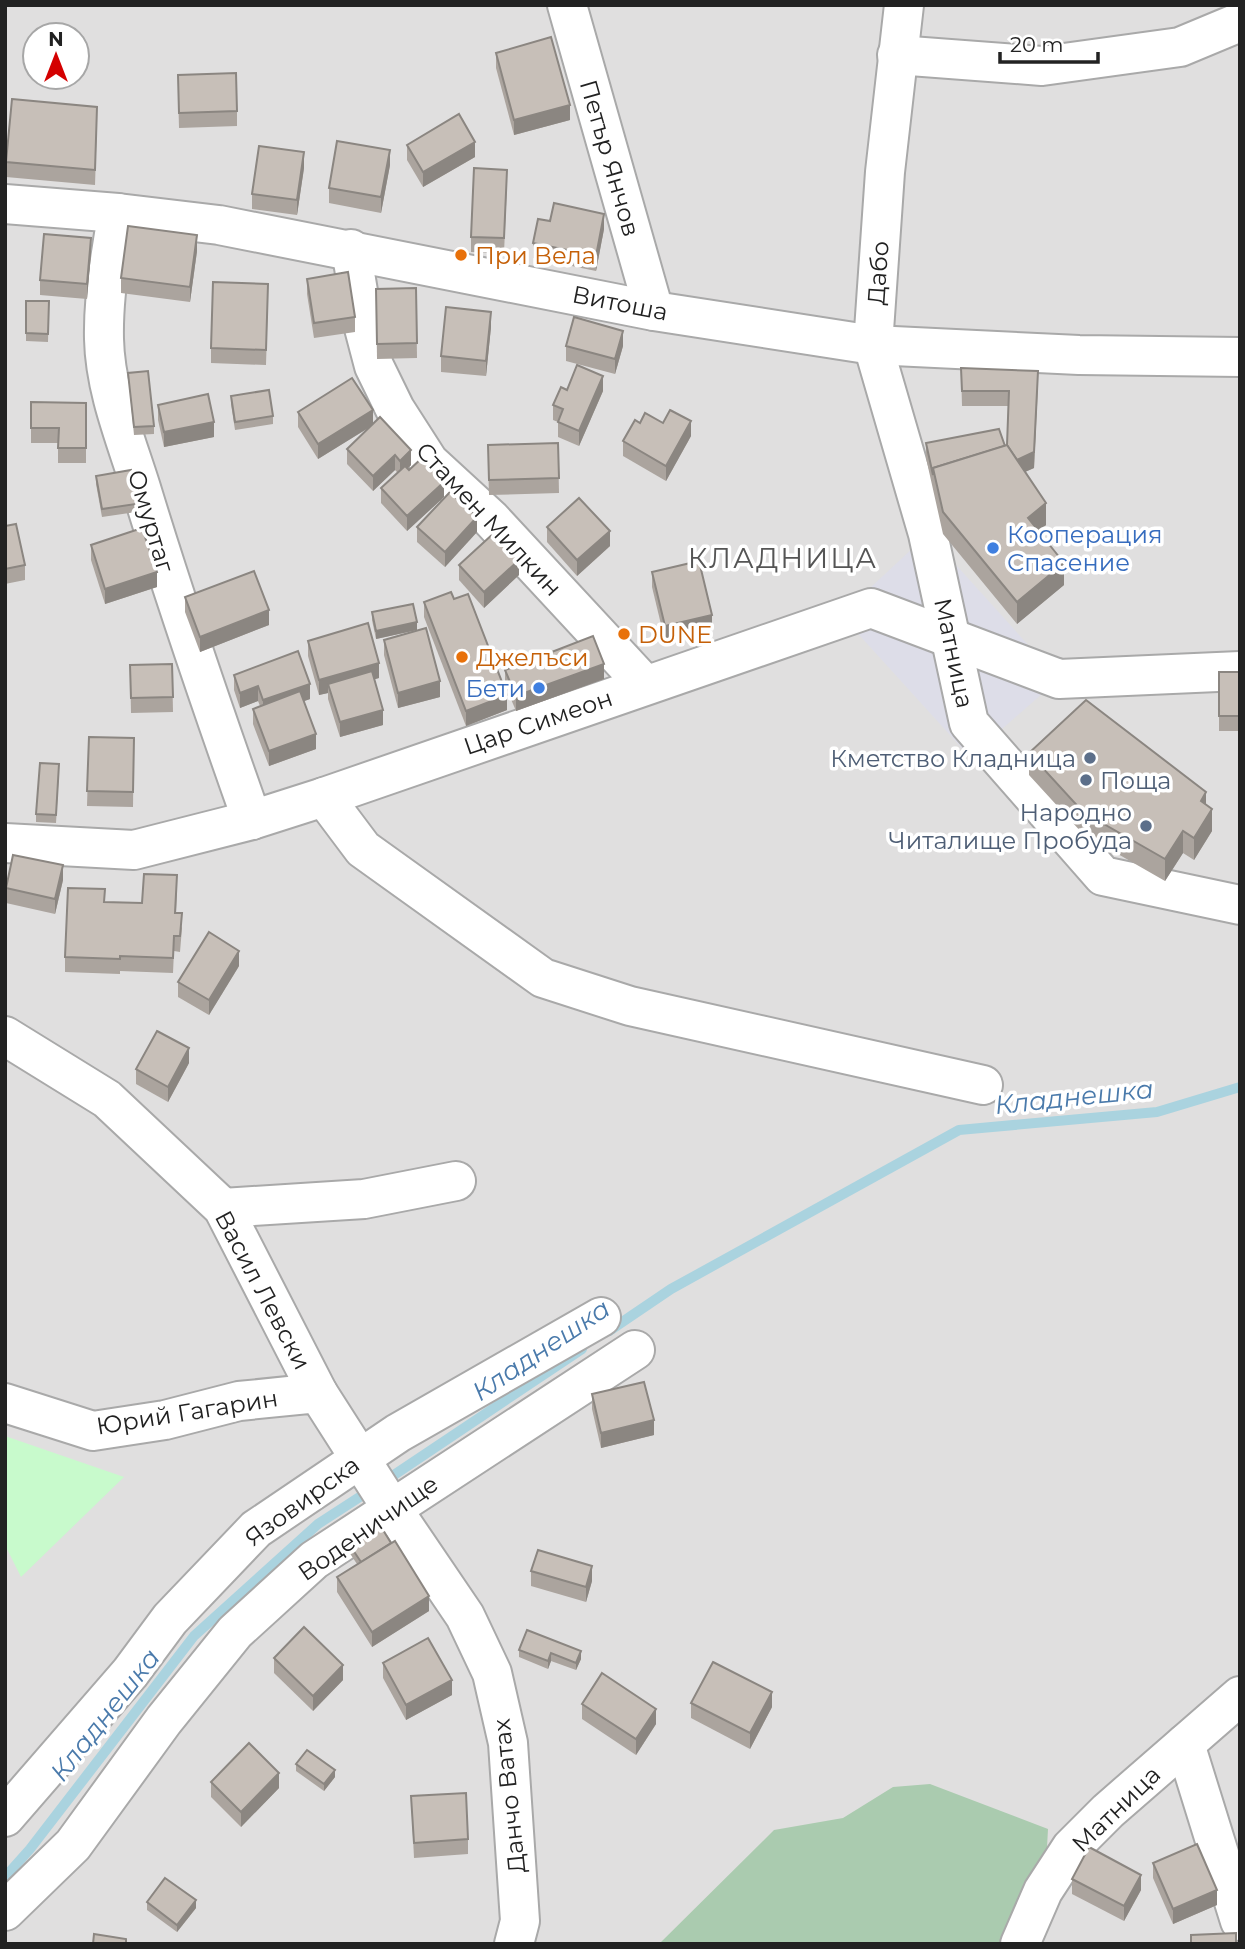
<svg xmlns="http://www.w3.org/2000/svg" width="1245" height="1949" font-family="Montserrat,sans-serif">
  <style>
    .residential { fill: #e0dfdf; fill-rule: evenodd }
    .cemetery { fill: #aacbaf }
    .park { fill: #c8facc }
    .plaza { fill: #dddde8 }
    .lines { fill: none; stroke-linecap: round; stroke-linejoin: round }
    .stream { stroke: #aad3df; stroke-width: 10 }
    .minor-casing { stroke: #a9a9a9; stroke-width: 42 }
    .minor { stroke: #fff; stroke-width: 38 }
    .wall { fill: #aba49e }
    .shaded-wall { fill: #8b8681 }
    .building { fill: #c7bfb8; stroke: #8b8681; stroke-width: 2 }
    .food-dot { fill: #e8710a; stroke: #fff; stroke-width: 2.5 }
    .shop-dot { fill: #3f7fe0; stroke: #fff; stroke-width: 2.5 }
    .service-dot { fill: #5c6f8a; stroke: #fff; stroke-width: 2.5 }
    .labels { text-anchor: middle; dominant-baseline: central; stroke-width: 7; stroke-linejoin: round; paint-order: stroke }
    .street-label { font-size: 24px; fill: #222; stroke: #fff }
    .food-label { font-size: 24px; fill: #c56008; stroke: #fff; text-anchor: start }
    .shop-label { font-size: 24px; fill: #366cbe; stroke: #fff; text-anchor: start }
    .service-label { font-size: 24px; fill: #4e5e75; stroke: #fff; text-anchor: end }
    .water-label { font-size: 26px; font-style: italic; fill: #4a7aab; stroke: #fff }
    .quarter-label { font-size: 28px; letter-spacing: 2px; fill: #555; stroke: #fff }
  </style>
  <rect width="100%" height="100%" fill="#f2efe9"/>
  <path class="residential" d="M5,5h1235v1939h-1235zM35,35h42v42h-42z"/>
  <path class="cemetery" d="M930,1784l118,45 -2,37 -31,78h-356l115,-114 69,-12 50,-31z"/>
  <path class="park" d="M5,1436l119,41 -103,100 -16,-32z"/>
  <path class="plaza" d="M928,534l131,145 -89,78 -129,-142z"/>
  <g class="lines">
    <g class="stream">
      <path d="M609,1331l62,-42 288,-159 198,-18 83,-25"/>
      <path d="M385,1481l197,-132"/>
      <path d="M5,1877l25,-28 164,-213 124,-112 54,-35"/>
    </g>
    <defs>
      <g id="minor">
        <path d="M567,5l87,306"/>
        <path d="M904,5l-19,167 -12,173 55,189 41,189 134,153 137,29"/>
        <path d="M897,55l145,11 138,-19 60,-25"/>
        <path d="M5,204l113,9 101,12 435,86 219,34 206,10 161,2"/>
        <path d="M118,213c-8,41 -15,84 -14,126 1,51 22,101 37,149 34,112 72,222 111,332"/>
        <path d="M351,249l13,79 10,38 21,43 34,53 62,57 154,166"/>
        <path d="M324,797l39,52 180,129 87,28 353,79"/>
        <path d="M5,843l129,7 118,-30 72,-23 547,-189 188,71 181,-8"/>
        <path d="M5,1036l102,63 116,109 95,185"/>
        <path d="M223,1208l141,-9 92,-18"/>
        <path d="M5,1403l88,28 72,-11 74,-19 79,-8 71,111 76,112 27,57 16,70 12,178 -6,23"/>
        <path d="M1185,1744l55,177"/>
        <path d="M5,1817l125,-144 40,-54 86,-90 142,-96 203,-116"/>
        <path d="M5,1911l68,-66 91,-125 71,-88 79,-72 321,-210"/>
        <path d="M1020,1944l23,-53 28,-43 37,-37 132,-115"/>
      </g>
    </defs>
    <use href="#minor" class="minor-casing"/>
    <use href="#minor" class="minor"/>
  </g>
  <g class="wall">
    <path d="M496,53l74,67 -56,15 -18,-67z"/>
    <path d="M178,90l59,21v15l-58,2z"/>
    <path d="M97,122l-2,63 -89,-8v-15z"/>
    <path d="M407,145l68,12 -52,30 -16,-27z"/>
    <path d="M390,165l-9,48 -52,-10v-15z"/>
    <path d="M304,168l-7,47 -45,-6v-15z"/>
    <path d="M507,185l-3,68 -33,-1v-15z"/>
    <path d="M550,221l54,8 -8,42 -63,-13v-15z"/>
    <path d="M197,251l-7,51 -69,-9v-15z"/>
    <path d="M91,253l-4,46 -47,-4v-15z"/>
    <path d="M307,279l48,38v15l-41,6 -7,-44z"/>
    <path d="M416,288l1,70 -40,1 -1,-70z"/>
    <path d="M268,299l-2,66 -55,-2v-15z"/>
    <path d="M26,301h23l-1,41 -22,-1z"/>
    <path d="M491,327l-5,49 -45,-4v-16z"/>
    <path d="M566,346h57l-8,28 -49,-13z"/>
    <path d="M961,368l77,18 -4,82 -9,4 21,53 -8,6 26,54 -47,39 -74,-90 -17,-76v-15l81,2 1,-39h-46z"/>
    <path d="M128,373l26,53v8l-20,1z"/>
    <path d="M567,390l36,1 -24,55 -21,-9v-15l-5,-2v-15z"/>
    <path d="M231,396l42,20v8l-38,6 -4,-26z"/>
    <path d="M31,402l55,1v60h-28v-20h-27z"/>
    <path d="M158,405l56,32 -50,10 -6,-27z"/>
    <path d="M298,412l75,12 38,41 -3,4 36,28 -37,34 -26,-28v-15l17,-15 -3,-3 -22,21 -26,-27v-15l23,-22 -52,32 -20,-32z"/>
    <path d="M640,423h23l28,13 -25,45 -43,-25v-15z"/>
    <path d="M558,443l1,50 -70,2 -1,-35z"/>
    <path d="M96,476l40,28v8l-34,5 -6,-33z"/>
    <path d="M5,526l20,39v15l-20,4z"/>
    <path d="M417,527l60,5 -32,35 -28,-25z"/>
    <path d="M547,527l63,19 -33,30 -30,-34z"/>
    <path d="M91,545l66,42 -52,17 -14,-44z"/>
    <path d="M459,565l60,10 -35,33 -25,-28z"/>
    <path d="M652,572l60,58 -47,11 -13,-54z"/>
    <path d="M185,597l84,28 -69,27 -15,-40z"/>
    <path d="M454,599l53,111 -41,16 -42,-109v-15z"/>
    <path d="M372,612l45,18 -41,9 -4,-19z"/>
    <path d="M384,640l56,57 -42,11 -14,-53z"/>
    <path d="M308,641l71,37 -5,1 9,46 -43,12 -12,-38v-6l-9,2 -11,-39z"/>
    <path d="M172,664l1,48 -42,1 -1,-48z"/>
    <path d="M505,670l99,9 -88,32 -11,-26z"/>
    <rect x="1219" y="672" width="21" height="59"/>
    <path d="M234,675l76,24 -6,2 12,48 -47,17 -16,-42v-15l7,-3 -2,-5 -18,7 -6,-18z"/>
    <path d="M89,737l45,1 -1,69 -46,-1z"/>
    <path d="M1029,753l177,52 6,26 -18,29 -11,-7 -18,28 -82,-47 -54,-59z"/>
    <path d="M59,772l-3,51 -20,-1v-8z"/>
    <path d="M63,880l-8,34 -49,-11v-15z"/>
    <path d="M177,890l-1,23 6,15 -2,24 -6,-1 -1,22 -53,-2v3l-55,-2v-15l40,-55 37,1z"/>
    <path d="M239,966l-30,49 -31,-18v-15z"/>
    <path d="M189,1063l-21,39 -32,-18v-15z"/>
    <path d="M592,1394l62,41 -53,13 -9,-39z"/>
    <path d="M349,1544l80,67 -57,36 -35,-55v-15l20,-13 -8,-12z"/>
    <path d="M531,1571l61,10 -6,21 -55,-16z"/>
    <path d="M527,1630l54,29 -5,11 -25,-9 -3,8 -29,-12v-7z"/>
    <path d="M274,1658l69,22 -30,31 -39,-38z"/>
    <path d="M383,1663l69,32 -46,25 -23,-42z"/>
    <path d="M691,1703l81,4 -22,42 -59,-31z"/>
    <path d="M582,1704l74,20 -20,31 -54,-36z"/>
    <path d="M296,1764l39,13 -11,14 -28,-20z"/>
    <path d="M211,1782l68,6 -38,39 -30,-30z"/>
    <path d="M411,1796l57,43v15l-54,4z"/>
    <path d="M1153,1863l64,42 -44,19 -20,-46z"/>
    <path d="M1072,1879l69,11 -17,31 -52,-27z"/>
    <path d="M147,1902l49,6 -19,24 -30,-22z"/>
  </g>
  <g class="shaded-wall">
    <path d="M570,105v15l-56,15v-15z"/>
    <path d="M475,142v15l-52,30v-15z"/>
    <path d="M390,150v15l-9,48v-16z"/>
    <path d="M304,152v16l-7,47v-15z"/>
    <path d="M604,214v15l-8,42v-15z"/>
    <path d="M197,235v16l-7,51v-15z"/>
    <path d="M91,238v15l-4,46v-15z"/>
    <path d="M491,312v15l-5,49v-15z"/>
    <path d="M623,331v15l-8,28v-15z"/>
    <path d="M1038,371l-4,97 -21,9z"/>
    <path d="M603,376v15l-24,55v-15z"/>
    <path d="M373,410v15l-55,34v-15z"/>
    <path d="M691,421v15l-25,45v-15z"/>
    <path d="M214,422v15l-50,10v-15z"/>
    <path d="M411,450v15l-11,11v-15z"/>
    <path d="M395,455v15l-22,21v-15z"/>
    <path d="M444,482v15l-37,34v-15z"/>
    <path d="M1046,503v22l-18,15v-22z"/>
    <path d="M477,517v15l-32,35v-15z"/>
    <path d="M610,531v15l-33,30v-16z"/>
    <path d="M519,560v15l-35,33v-16z"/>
    <path d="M1064,563v22l-47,39v-22z"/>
    <path d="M157,572v15l-52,17v-15z"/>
    <path d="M269,610v15l-69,27v-15z"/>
    <path d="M712,615v15l-47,11v-15z"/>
    <path d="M417,622v8l-41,9v-8z"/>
    <path d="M379,663v15l-48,14 -3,-8v9l-9,2v-15z"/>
    <path d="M604,664v15l-88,32v-15z"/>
    <path d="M440,681v16l-42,11v-15z"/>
    <path d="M310,684v15l-47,17v-16z"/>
    <path d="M258,686v15l-18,7v-15z"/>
    <path d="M507,695v15l-41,16v-15z"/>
    <path d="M383,710v15l-43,12v-15z"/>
    <path d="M316,734v15l-47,17v-15z"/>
    <path d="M1206,792v22l-5,-13z"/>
    <path d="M1212,809v22l-18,29v-22z"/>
    <path d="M1183,831v22l-18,28v-22z"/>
    <path d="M63,865v15l-8,34v-15z"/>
    <path d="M239,951v15l-30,49v-15z"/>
    <path d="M189,1048v15l-21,39v-15z"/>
    <path d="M654,1420v15l-53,13v-15z"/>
    <path d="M592,1566v15l-6,21v-15z"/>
    <path d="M429,1596v15l-57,36v-15z"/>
    <path d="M581,1651v8l-5,11v-7z"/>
    <path d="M551,1653v8l-3,8v-8z"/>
    <path d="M343,1665v15l-30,31v-15z"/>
    <path d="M452,1680v15l-46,25v-15z"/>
    <path d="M772,1692v15l-22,42v-16z"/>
    <path d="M656,1709v15l-20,31v-16z"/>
    <path d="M335,1770v7l-11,14v-7z"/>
    <path d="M279,1773v15l-38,39v-15z"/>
    <path d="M1141,1875v15l-17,31v-15z"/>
    <path d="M1217,1890v15l-44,19v-15z"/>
    <path d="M196,1900v8l-19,24v-7z"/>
  </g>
  <g class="building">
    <path d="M551,37l19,68 -56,15 -18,-67z"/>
    <path d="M236,73l1,38 -58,2 -1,-38z"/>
    <path d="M12,99l85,8 -2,63 -89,-8z"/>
    <path d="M459,114l16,28 -52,30 -16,-27z"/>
    <path d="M337,141l53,9 -9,47 -52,-9z"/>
    <path d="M259,146l45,6 -7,48 -45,-6z"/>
    <path d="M474,168l33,2 -3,68 -33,-1z"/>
    <path d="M554,203l50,11 -8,42 -63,-13 5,-24 12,2z"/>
    <path d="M128,226l69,9 -7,52 -69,-9z"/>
    <path d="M44,234l47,4 -4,46 -47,-4z"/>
    <path d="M348,272l7,45 -41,6 -7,-44z"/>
    <path d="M213,282l55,2 -2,66 -55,-2z"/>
    <path d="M416,288l1,55 -40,1 -1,-55z"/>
    <path d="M26,301h23l-1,33 -22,-1z"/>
    <path d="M446,307l45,5 -5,49 -45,-5z"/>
    <path d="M574,317l49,14 -8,28 -49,-13z"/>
    <path d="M577,365l26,11 -24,55 -21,-9 5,-13 -10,-4 8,-18 6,3z"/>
    <path d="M961,368l77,3 -4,81 -17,8 -10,-15 2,-54h-47z"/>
    <path d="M148,371l6,55 -20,1 -6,-54z"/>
    <path d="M352,378l21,32 -55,34 -20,-32z"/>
    <path d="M269,390l4,26 -38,6 -4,-26z"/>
    <path d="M208,394l6,28 -50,10 -6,-27z"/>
    <path d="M31,402l55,1v45h-28l1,-20h-28z"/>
    <path d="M670,410l21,11 -25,45 -43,-25 12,-21 5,3 5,-10 18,10z"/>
    <path d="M380,417l31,33 -11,11 -5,-6 -22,21 -26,-27z"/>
    <path d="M999,429l6,17 -72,22v7l-7,-32z"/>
    <path d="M558,443l1,35 -70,2 -1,-35z"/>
    <path d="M1007,445l39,58 -18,15 36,45 -47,39 -74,-90 -10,-44z"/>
    <path d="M422,458l22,24 -37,34 -26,-28 24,-22 4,4z"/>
    <path d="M131,470l5,34 -34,5 -6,-33z"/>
    <path d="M450,492l27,25 -32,35 -28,-25z"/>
    <path d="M579,498l31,33 -33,29 -30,-33z"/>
    <path d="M16,524l9,41 -20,4v-43z"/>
    <path d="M142,528l15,44 -52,17 -14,-44z"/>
    <path d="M494,533l25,27 -35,32 -25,-27z"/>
    <path d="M699,561l13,54 -47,11 -13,-54z"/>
    <path d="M254,571l15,39 -69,27 -15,-40z"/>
    <path d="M451,592l3,7 14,-5 39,101 -41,16 -42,-109z"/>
    <path d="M413,604l4,18 -41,9 -4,-19z"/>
    <path d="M368,623l11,40 -60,17 -11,-39z"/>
    <path d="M426,628l14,53 -42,12 -14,-53z"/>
    <path d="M593,636l11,28 -88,32 -11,-26z"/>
    <path d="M298,651l12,33 -47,16 -5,-14 -18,7 -6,-18z"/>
    <path d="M172,664l1,33 -42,1 -1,-33z"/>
    <path d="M372,671l11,39 -43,12 -12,-38z"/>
    <rect x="1219" y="672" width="21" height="44"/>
    <path d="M300,691l16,43 -47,17 -16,-42z"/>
    <path d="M1086,700l120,92 -5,9 11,8 -18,29 -11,-7 -18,28 -82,-47 -54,-59z"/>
    <path d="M89,737l45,1 -1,54 -46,-1z"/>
    <path d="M40,763l19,1 -3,51 -20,-1z"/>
    <path d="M13,855l50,10 -8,34 -49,-11z"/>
    <path d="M144,874l33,1 -2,38h7l-2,23h-6l-1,22 -53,-2v3l-55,-2 3,-69 37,1 -1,13 38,1z"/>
    <path d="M209,932l30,19 -30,49 -31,-18z"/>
    <path d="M157,1031l32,17 -21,39 -32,-18z"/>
    <path d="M644,1382l10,38 -53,13 -9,-39z"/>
    <path d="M380,1525l11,18 -30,19 -12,-18z"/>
    <path d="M395,1541l34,55 -57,36 -35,-55z"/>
    <path d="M538,1550l54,16 -6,21 -55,-16z"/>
    <path d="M304,1627l39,38 -30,31 -39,-38z"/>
    <path d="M527,1630l54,21 -5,12 -25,-10 -3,8 -29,-11z"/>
    <path d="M428,1638l24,42 -46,25 -23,-42z"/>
    <path d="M713,1662l59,30 -22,41 -59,-30z"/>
    <path d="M602,1673l54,36 -20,30 -54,-35z"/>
    <path d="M249,1743l30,30 -38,39 -30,-30z"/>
    <path d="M307,1750l28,20 -11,14 -28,-20z"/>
    <path d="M466,1793l2,46 -54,4 -3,-47z"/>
    <path d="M1197,1844l20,46 -44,19 -20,-46z"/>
    <path d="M1089,1847l52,28 -17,31 -52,-27z"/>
    <path d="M165,1878l31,22 -19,25 -30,-23z"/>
    <path d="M1236,1933v11h-45v-9z"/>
    <path d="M94,1934l32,5v5h-33z"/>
  </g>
  <g class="food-dot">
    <circle cx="461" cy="255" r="7"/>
    <circle cx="624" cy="634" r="7"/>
    <circle cx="462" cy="657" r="7"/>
  </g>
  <g class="shop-dot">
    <circle cx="993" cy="548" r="7"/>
    <circle cx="539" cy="688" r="7"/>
  </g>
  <g class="service-dot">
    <circle cx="1090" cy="758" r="7"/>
    <circle cx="1086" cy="780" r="7"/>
    <circle cx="1146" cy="826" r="7"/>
  </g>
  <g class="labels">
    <g class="street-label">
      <text transform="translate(610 158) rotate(74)">Петър Янчов</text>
      <text transform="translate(878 273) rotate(-86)">Дабо</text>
      <text transform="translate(620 303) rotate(11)">Витоша</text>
      <text transform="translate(489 519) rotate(47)">Стамен Милкин</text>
      <text transform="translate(151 521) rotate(73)">Омуртаг</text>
      <text transform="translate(954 653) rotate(78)">Матница</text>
      <text transform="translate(538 722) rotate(-19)">Цар Симеон</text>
      <text transform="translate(263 1290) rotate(62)">Васил Левски</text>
      <text transform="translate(187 1412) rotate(-9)">Юрий Гагарин</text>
      <text transform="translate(302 1501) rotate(-36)">Язовирска</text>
      <text transform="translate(368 1528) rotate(-35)">Воденичище</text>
      <text transform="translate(509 1796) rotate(-96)">Данчо Ватах</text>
      <text transform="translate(1116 1809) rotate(-44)">Матница</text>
    </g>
    <g class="food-label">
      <text x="475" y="255">При Вела</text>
      <text x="638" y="634">DUNE</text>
      <text x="476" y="657">Джелъси</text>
    </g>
    <g class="shop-label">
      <text x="1007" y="534">Кооперация<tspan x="1007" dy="28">Спасение</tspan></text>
      <text x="525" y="688" text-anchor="end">Бети</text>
    </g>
    <g class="service-label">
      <text x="1076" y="758">Кметство Кладница</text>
      <text x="1100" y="780" text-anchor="start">Поща</text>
      <text x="1132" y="812">Народно<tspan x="1132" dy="28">Читалище Пробуда</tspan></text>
    </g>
    <g class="water-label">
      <text transform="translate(1074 1097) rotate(-6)">Кладнешка</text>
      <text transform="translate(541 1350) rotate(-34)">Кладнешка</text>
      <text transform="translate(105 1715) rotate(-52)">Кладнешка</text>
    </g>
    <g class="quarter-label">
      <text x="783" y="558">КЛАДНИЦА</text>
    </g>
  </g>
  <rect width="1245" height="1949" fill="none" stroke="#222222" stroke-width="14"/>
  <g transform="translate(56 56)"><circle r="33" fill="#ffffff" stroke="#a7a7a7" stroke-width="2"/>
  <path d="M0-5L12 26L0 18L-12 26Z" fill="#d40000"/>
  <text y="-10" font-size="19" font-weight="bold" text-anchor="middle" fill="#222222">N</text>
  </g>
  <path d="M1000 52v10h98v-10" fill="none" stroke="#222222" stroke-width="3.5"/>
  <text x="1010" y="52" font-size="21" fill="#222222" stroke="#ffffff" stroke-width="5" paint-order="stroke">20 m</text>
</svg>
